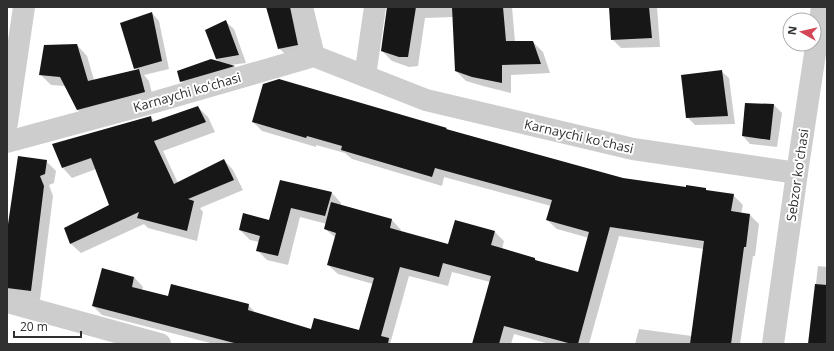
<svg xmlns="http://www.w3.org/2000/svg" width="834" height="351" font-family="'Open Sans',sans-serif">
  <style>
    .shadow { fill: #0003 }
    .building { fill: #171717 }
    .lines { fill: none; stroke-linecap: round; stroke-linejoin: round }
    .minor { stroke: #cdcdcd; stroke-width: 22 }
    .labels { text-anchor: middle; dominant-baseline: central; stroke-width: 4; stroke-linejoin: round; paint-order: stroke }
    .street-label { font-size: 13px; fill: #303030; stroke: #fff }
  </style>
  <rect width="100%" height="100%" fill="#fff"/>
  <g class="shadow">
    <path d="M267,7h31l7,45 -18,4 -8,-8z"/>
    <path d="M389,7h123l3,35h18l10,10 7,21 -39,2v18l-28,-7 -17,-5 -10,-10 -3,-54 -28,1 -7,48 -9,1 -17,-6 -10,-10z"/>
    <path d="M610,7h47l3,40 -39,1 -9,-9z"/>
    <path d="M152,13l7,8 10,48 -25,6 5,6 5,21 -66,18 -10,-10 -12,-24 -15,-1 -11,-11 37,-29 10,11 7,24 44,-10 -3,-2z"/>
    <path d="M226,22l8,7 12,34 -16,2 4,2 7,7 -52,15 -8,-8 39,-18 -4,-4z"/>
    <path d="M721,71l8,7 6,46 -40,1 -8,-8z"/>
    <path d="M746,104l28,1 8,8 -5,34 -27,-3 -7,-8z"/>
    <path d="M198,107l10,10 7,15 -52,19 15,32 46,-23 9,10 10,20 -43,18 3,4 -6,29 -49,-13 -4,-4 -63,29 -10,-9 -5,-15 44,-24 -14,-36 -24,9 -9,-10 88,-51 4,5z"/>
    <path d="M253,122l193,7 177,50 63,9 19,1 3,3 25,3 10,10 -2,9 9,1 9,9 -4,32h-2l-13,88h-105l4,-15 53,7 12,-87 -85,-13 -30,108h-40l-35,-10 -3,10h-38l17,-62 -38,-10 -4,14 -39,-10 -19,68h-176l-112,-29 -9,-9 41,-29 9,10 -1,3 27,7 79,8 9,9 55,16 48,2 13,-48 -35,-10 -10,-9 8,-27 -11,-9 2,-5 -27,-7 -12,48 -21,-5 -10,-10 2,-8 -9,-2 -10,-10 30,-9 11,-40 51,12 9,10v3l51,14 9,10 -1,2 49,14 46,-14 9,9 -2,8 33,10 3,3 41,11 10,-35 -32,-9 -10,-9 4,-14 -107,-29 -2,9 -90,-27 -7,-6 -29,-8v2l-54,-16z"/>
    <path d="M46,161l10,10 -2,12 -5,2 4,11 -13,104 -33,-8v-52z"/>
    <path d="M818,266l9,1v77h-18z"/>
  </g>
  <g class="building">
    <path d="M266,7h24l8,38 -20,4z"/>
    <path d="M387,7h29l-8,50h-9l-18,-6z"/>
    <path d="M452,7h51l3,34h27l8,23 -39,1v18l-30,-6 -17,-6z"/>
    <path d="M609,7h40l3,31 -41,2z"/>
    <path d="M152,12l10,49 -28,8 -14,-46z"/>
    <path d="M226,20l13,35 -23,4 -11,-29z"/>
    <path d="M77,44l11,37 51,-12 6,23 -68,18 -17,-33 -21,-2 5,-30z"/>
    <path d="M211,59l24,7 -55,16 -3,-11z"/>
    <path d="M722,70l6,46 -42,2 -5,-43z"/>
    <path d="M279,79l168,49 -1,1 177,49 63,9v-2l20,3v2l28,4 -3,17 19,3 -4,33h-2l-13,97h-41l14,-103 -94,-14 -32,117h-6l-68,-18 -5,18h-27l19,-68 -48,-13 -4,14 -39,-10 -19,69 8,2 -1,6h-150l-146,-38 10,-38 32,9 -2,10 36,9 3,-12 78,20 -1,6 63,19 3,-11 45,12 15,-52 -47,-13 9,-32 -12,-4 7,-27 61,17 -2,9 58,16 7,-24 40,11 -4,14 44,13v2l43,12 11,-40 -43,-12 6,-20 -117,-32 -3,9 -91,-27 1,-4 -35,-10 -1,2 -54,-16 11,-38z"/>
    <path d="M745,103l29,1 -4,36 -28,-4z"/>
    <path d="M198,106l8,16 -52,19 20,43 50,-25 10,21 -46,19 6,2 -7,30 -50,-13 2,-6 -69,32 -6,-16 45,-23 -18,-47 -29,10 -10,-24 99,-28 1,6z"/>
    <path d="M18,156l29,4 -2,14 -5,2 4,10 -13,105 -24,-3v-57z"/>
    <path d="M280,180l52,12 -7,24 -34,-8 -13,48 -22,-5 4,-15 -21,-6 4,-17 26,7z"/>
    <path d="M815,284l12,1v59h-19z"/>
  </g>
  <g class="lines">
    <g class="minor">
      <path d="M302,7l12,49"/>
      <path d="M365,76l10,-69"/>
      <path d="M7,123l17,-116"/>
      <path d="M7,142l148,-40 159,-46 112,44 207,49 164,24"/>
      <path d="M7,302l153,42"/>
      <path d="M773,344l24,-171 25,-166"/>
    </g>
  </g>
  <g class="labels">
    <g class="street-label">
      <text transform="translate(187 92) rotate(-16)">Karnaychi koʻchasi</text>
      <text transform="translate(579 136) rotate(13)">Karnaychi koʻchasi</text>
      <text transform="translate(797 175) rotate(-82)">Sebzor ko'chasi</text>
    </g>
  </g>
  <rect width="834" height="351" fill="none" stroke="#303030" stroke-width="16"/>
  <g transform="translate(802 32) rotate(278)"><circle r="19" fill="#ffffff" stroke="#acacac"/>
  <path d="M0-3L7 15L0 10L-7 15Z" fill="#d44556"/>
  <text y="-6" font-size="11" font-weight="bold" text-anchor="middle" fill="#303030">N</text>
  </g>
  <path d="M14 331v6h67v-6" fill="none" stroke="#303030" stroke-width="2"/>
  <text x="20" y="331" font-size="12" fill="#303030" stroke="#ffffff" stroke-width="3" paint-order="stroke">20 m</text>
</svg>
